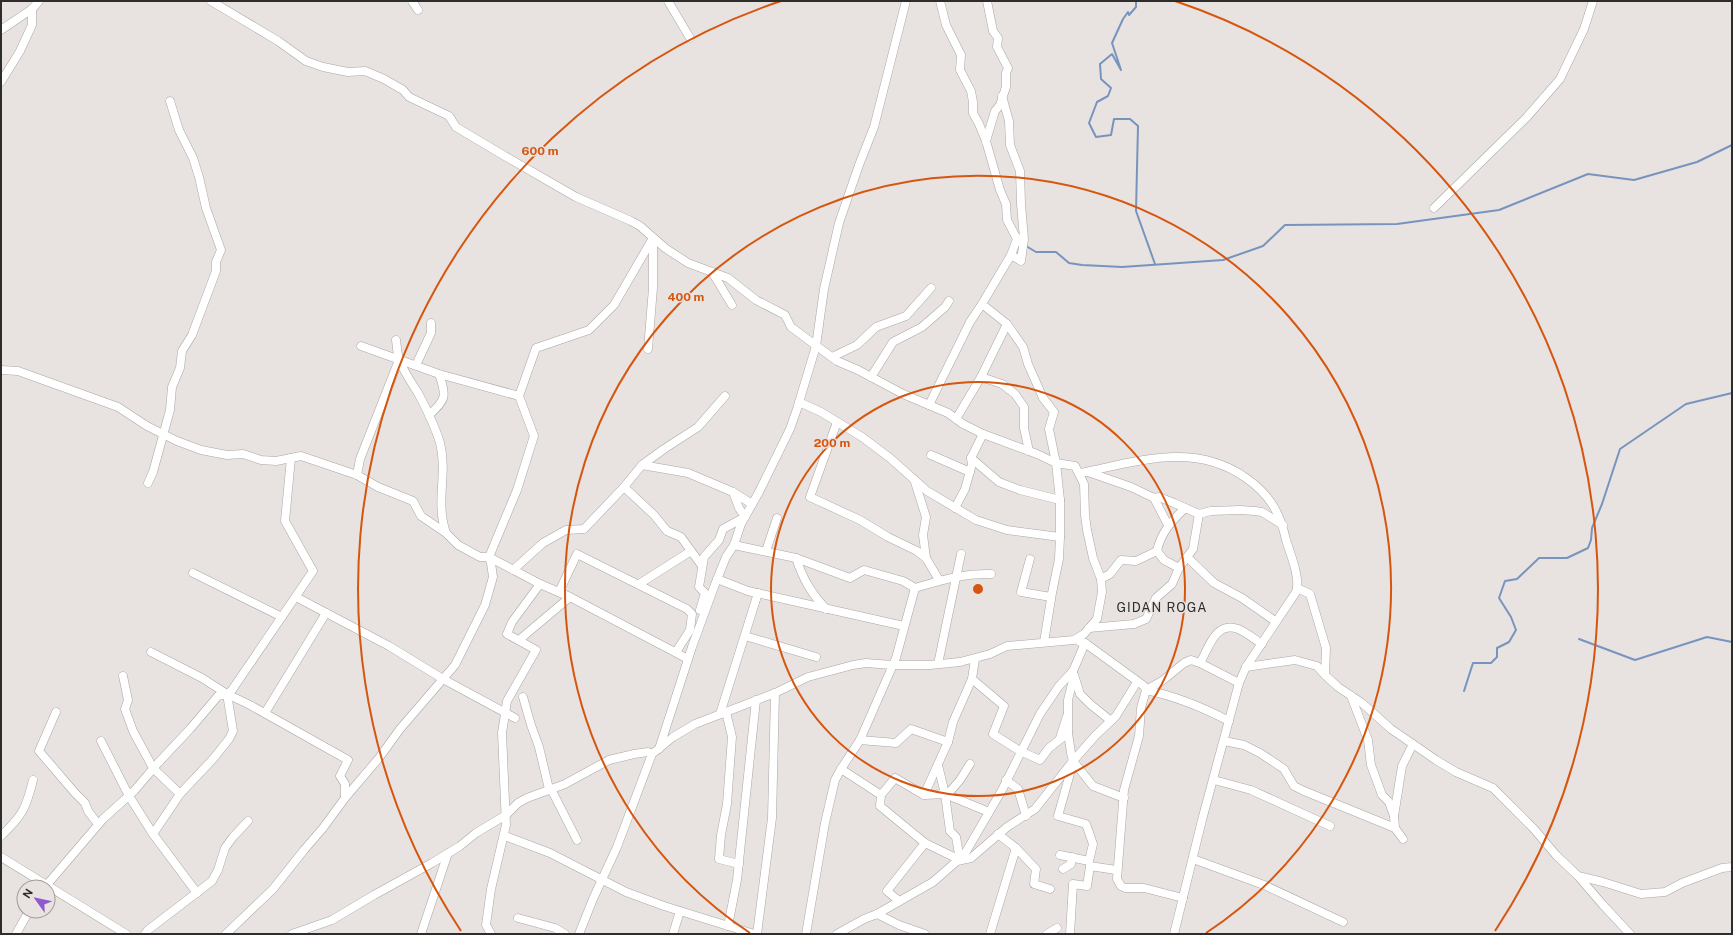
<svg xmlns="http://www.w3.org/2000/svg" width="1733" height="935" font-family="'Public Sans',sans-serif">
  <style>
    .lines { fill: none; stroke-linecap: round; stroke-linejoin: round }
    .stream { stroke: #7794be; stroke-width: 2 }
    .street-casing { stroke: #aba6a3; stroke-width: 9 }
    .street { stroke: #fff; stroke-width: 8 }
    .ring { fill: none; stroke: #d6550f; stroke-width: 2 }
    .labels { text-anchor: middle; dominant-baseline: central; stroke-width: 3; stroke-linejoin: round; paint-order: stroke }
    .quarter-label { font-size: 13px; letter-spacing: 1px; fill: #2f2d2c; stroke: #e8e3e0 }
    .centre { fill: #d6550f; stroke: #e8e3e0; stroke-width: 2 }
    .ring-label { font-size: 12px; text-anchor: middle; font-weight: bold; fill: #d6550f; stroke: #e8e3e0; stroke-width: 3; stroke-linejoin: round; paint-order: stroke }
  </style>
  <rect width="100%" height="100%" fill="#e8e3e0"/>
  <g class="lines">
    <g class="stream">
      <path d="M1136,1v6l-7,8 -1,-3 -5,7 -11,24 9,27 -9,-16 -12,10 1,15 10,9 -3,8 -11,6 -8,21 7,14 15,-2 3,-16h16l8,7 -2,85 19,53"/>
      <path d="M1026,246l10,6h20l13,11 13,2 40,2 101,-7 40,-14 22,-21 112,-1 102,-14 89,-36 46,6 63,-18 35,-17"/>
      <path d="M1579,639l56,21 72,-23 25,5"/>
      <path d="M1464,691l9,-28h18l6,-6v-9l12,-6 7,-12 -5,-13 -12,-19 6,-17 12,-2 22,-21h28l21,-10 3,-8 1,-12 10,-24 18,-55 66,-45 46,-11"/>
    </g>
    <defs>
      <g id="street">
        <path d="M211,1l67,40 28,20 17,6 25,5 17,-1 19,8 19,11 6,7 40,19 7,11 47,28 73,42 55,24 9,5 25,22 23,15 40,15 28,22 29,15 6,12 46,34 21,9 45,24 45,19 15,11 20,10 54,20 19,9 19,3 9,18 1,31 2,15 6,28 8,21 1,13 -5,27 -13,15 -10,6 -67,6 -17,8 -30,8 -30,3h-38l-26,-2 -13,2 -45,12 -33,16 -80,31 -22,13 -21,17 -35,93 -24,52 -14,35"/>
        <path d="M412,1l6,9"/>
        <path d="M668,1l22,37"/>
        <path d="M940,1l6,24 15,30 -1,15 11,21 2,11v11l6,11 7,17 14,49 6,14 1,16 10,19 -6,16 10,6 3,-22 -3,-35 -1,-33 -10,-26 -1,-24 -7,-25"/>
        <path d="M1,30l31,-21 7,-8"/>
        <path d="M1,82l19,-31 12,-26v-16"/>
        <path d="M986,141l9,-30 5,-6 6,-18v-14l2,-5 -11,-21 1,-9 -5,-7 -6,-30"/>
        <path d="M1434,208l93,-91 33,-38 24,-50 9,-28"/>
        <path d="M1011,255l-29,49 25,20 16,23 5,17 15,34 11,14 -5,17 7,34 4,37v37l-1,22 -7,34 -8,49"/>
        <path d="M712,272l20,33"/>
        <path d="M396,340c1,7 1,15 4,21 4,11 11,21 18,32 8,15 17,33 22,50 8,32 -5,58 6,90"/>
        <path d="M361,346l78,28 80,22"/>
        <path d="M648,349l5,-61v-49"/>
        <path d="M832,357l25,-12 19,-18 30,-11 25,-28"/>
        <path d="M416,365l15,-32v-10"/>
        <path d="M1,370l17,1 100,36 29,19 30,15 24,9 26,5 16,-1 18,6 15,1 25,-5 56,19 21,12 35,14 8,15 25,17 12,12 22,12h9l2,6 2,14 -8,28 -30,60 -55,64 -21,29 -34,40v-14l-5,-8 8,-16 -98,-55 -23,-11 -25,-16 -51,-26"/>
        <path d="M871,377l22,-35 29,-15 23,-20 4,-6"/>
        <path d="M981,377l26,-53"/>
        <path d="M799,402l22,10 41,25 28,21 37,33 49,29 31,10 53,7"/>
        <path d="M929,405l41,-83 12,-18"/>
        <path d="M429,415c17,-15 18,-19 10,-41"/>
        <path d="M956,419l25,-42 21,7 13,10 9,13v21l5,23"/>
        <path d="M837,422l-27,75 50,23 28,17 29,14 9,7 13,22"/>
        <path d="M931,455l39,17"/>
        <path d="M971,458l28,24 21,8 40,10"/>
        <path d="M642,465l46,8 45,19 19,12"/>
        <path d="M1088,472l43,15 23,11 5,-1 15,6 25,11 12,-3 29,-1 15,1 7,1 21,13"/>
        <path d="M1080,473c56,-11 114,-32 166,5 23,16 34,34 40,62 4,13 15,39 10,52l-50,75 -7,16 -37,137 -28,114"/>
        <path d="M357,475l3,-16 39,-99"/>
        <path d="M914,479l12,38 -3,18 3,23"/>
        <path d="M148,483l5,-11 17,-62 2,-23 8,-19 2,-17 10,-16 24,-64v-9l5,-12 -15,-42 -7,-31 -6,-19 -14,-28 -9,-29"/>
        <path d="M624,487l30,28 13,16 14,6 21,29"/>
        <path d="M1154,498l14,27"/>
        <path d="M955,508l10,-19 7,-25 -1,-6 12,-24"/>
        <path d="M734,545l62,13 54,20 14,-8 39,11 12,7c27,-8 48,-15 76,-14"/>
        <path d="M766,551l11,-33"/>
        <path d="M1157,551l7,9 15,8"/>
        <path d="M1187,557l27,26 28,15 33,23"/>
        <path d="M796,558c7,21 15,35 30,51"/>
        <path d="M1030,559l-9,33 30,5"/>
        <path d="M513,570l30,-27 23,-13 18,-1 40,-42 18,-22 22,-16 34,-22 27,-31"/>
        <path d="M193,573l89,44"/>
        <path d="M717,579l31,12 156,35"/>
        <path d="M1101,579l9,-5 11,-14 15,1 21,-10c4,-19 15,-30 28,-43"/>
        <path d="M540,584l-51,-27 28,-67 17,-54 -15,-40 17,-48 53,-18 25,-25 39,-67"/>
        <path d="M639,584l52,-33"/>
        <path d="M1297,588l13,6 16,54 -1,27 13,12 24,16 29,26 45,31 20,12 37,16 41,41 22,26 22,21 25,6 38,12 24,-2 17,-9 40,-15 10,-1"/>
        <path d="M559,592l18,-38 110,55 5,5 -2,16 -14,22"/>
        <path d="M296,597l93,49 54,33 72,39"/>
        <path d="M700,610l5,-17 -6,-6 5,-30 15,-17 4,-11 22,-12 -6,-9 -6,-16"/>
        <path d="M1089,628l45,-4 12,-5 10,-21 16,-14 7,-16 14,-19 6,-35"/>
        <path d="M745,636l71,21"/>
        <path d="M519,640l51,-43"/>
        <path d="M1080,642l5,1 59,43 2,4c29,6 56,17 83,31"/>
        <path d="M1200,663l39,20"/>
        <path d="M938,664l23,-110"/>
        <path d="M1246,667l49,-7 22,6 8,9"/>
        <path d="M1073,671v9l-5,20v33l3,20 2,8 20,25 31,12"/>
        <path d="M1074,675l6,19 10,10 21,17"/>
        <path d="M123,676l5,24 -3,9 8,22 20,37 27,26"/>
        <path d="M972,679l32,27 -11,28 27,17 20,9 9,-12 19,-15"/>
        <path d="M1351,696l17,44 3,25 11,30 7,7 5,14"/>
        <path d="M523,697l8,28 8,22 10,42"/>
        <path d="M56,712l-17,39 36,42 10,10 3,8 10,13"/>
        <path d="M726,712l6,25 -5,67 -6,31 -2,24 20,5"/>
        <path d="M265,713l61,-100"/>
        <path d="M720,714l38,-121"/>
        <path d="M1060,738l7,-22"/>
        <path d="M860,740l36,3 15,-14 37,13"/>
        <path d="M101,741l28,55 24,38 44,59"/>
        <path d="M1224,741l20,4 16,8 24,16 10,17 10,5 91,37"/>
        <path d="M659,749l33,-102 22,-60 12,-30 8,-12 7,-21 18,-32 31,-63 7,-20 19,-63 8,-57 15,-66 20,-58 15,-38 32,-126"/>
        <path d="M938,765l7,29 5,37 6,6 4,23"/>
        <path d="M841,769l40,26 14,-17 29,17 21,-1 44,18"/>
        <path d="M1006,780l12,9 8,27"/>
        <path d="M1214,780l37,10 79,36"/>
        <path d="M551,789l26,51"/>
        <path d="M881,795l-1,11 45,37 35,17"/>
        <path d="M924,795l24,-53 5,-20 19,-43 3,-20"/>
        <path d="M947,795l13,-15 10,-16"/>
        <path d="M153,834l27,-40 33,-35 16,-20 4,-8 -6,-37"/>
        <path d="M998,834l18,14 20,21 -2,15 16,5"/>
        <path d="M1,836c21,-20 25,-27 32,-56"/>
        <path d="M505,836l45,17 76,39 38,14 90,28"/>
        <path d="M1403,839l-8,-11 -1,-12 8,-50 11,-22"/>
        <path d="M1060,855l29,6 4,-17 -7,-20 -28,-8 15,-53"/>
        <path d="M1,857l125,77"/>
        <path d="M1193,859l71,26 79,37"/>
        <path d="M960,860l7,-10 35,-60 38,-76 19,-28 14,-15 12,-28"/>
        <path d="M1063,869l8,-5 1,-7"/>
        <path d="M1578,876l25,29 27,29"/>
        <path d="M45,887l58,-68 31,-28 24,-28 32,-34 28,-33 9,-2 5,-4 81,-119 -28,-50 6,-63"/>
        <path d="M1183,898l-39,-10h-19l-4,-2 -4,-7 7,-89 15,-54 2,-28 5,-18 16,-9 22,-18 7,-3 9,3c9,-15 15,-42 38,-34 8,3 16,10 24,15"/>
        <path d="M899,901l-12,-10 38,-48"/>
        <path d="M877,914l22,11 26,9"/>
        <path d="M518,918l37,10 10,6"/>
        <path d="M728,926l9,-46 19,-180"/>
        <path d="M16,934l13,-23"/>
        <path d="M145,934l3,-4 64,-49 6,-11 7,-22 8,-11 15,-16"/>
        <path d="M226,934l47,-45 31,-39 19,-22 22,-30"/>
        <path d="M292,934l40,-14 42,-25 58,-32 28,-17 16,-13 30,-18 12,-12 9,-5 38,-14 44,-24 25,-6 14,-2 4,2"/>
        <path d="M421,934l27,-81"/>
        <path d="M491,934l-5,-9 5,-36 15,-64 -4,-92 5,-32 29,-51 -29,-16 5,-12 28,-38 30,13 118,62"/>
        <path d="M673,934l7,-23"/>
        <path d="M757,934l15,-116 3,-125"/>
        <path d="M806,934l19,-111 10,-43 6,-11 19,-29 36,-82 19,-70"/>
        <path d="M837,934l27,-15 13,-5 56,-32 24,-21 14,-3 36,-31 28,-18 38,-48 22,-25 21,-20 21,-34"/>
        <path d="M990,934l26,-86"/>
        <path d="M1047,934l10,-6"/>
        <path d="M1070,934l3,-50 14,2 3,-20 26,4"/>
      </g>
    </defs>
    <use href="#street" class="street-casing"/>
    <use href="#street" class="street"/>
  </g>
  <g class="ring">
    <circle cx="978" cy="589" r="207"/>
    <path d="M750 933A413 413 0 1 1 1206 933"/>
    <path d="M461 931A620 620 0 0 1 781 1M1175 1A620 620 0 0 1 1495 931"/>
  </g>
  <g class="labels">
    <g class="quarter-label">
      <text x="1162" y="607">GIDAN ROGA</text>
    </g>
  </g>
  <circle cx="978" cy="589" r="6" class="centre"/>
  <g class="ring-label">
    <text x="540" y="155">600 m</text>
    <text x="686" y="301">400 m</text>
    <text x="832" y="447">200 m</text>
  </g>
  <rect width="1733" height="935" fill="none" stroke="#2f2d2c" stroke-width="4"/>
  <g transform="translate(36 899) rotate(303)"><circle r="19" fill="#e8e3e0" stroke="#9e9a98"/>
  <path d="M0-3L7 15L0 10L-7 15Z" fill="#9058d0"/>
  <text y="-6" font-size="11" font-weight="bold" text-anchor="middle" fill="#2f2d2c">N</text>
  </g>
</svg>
